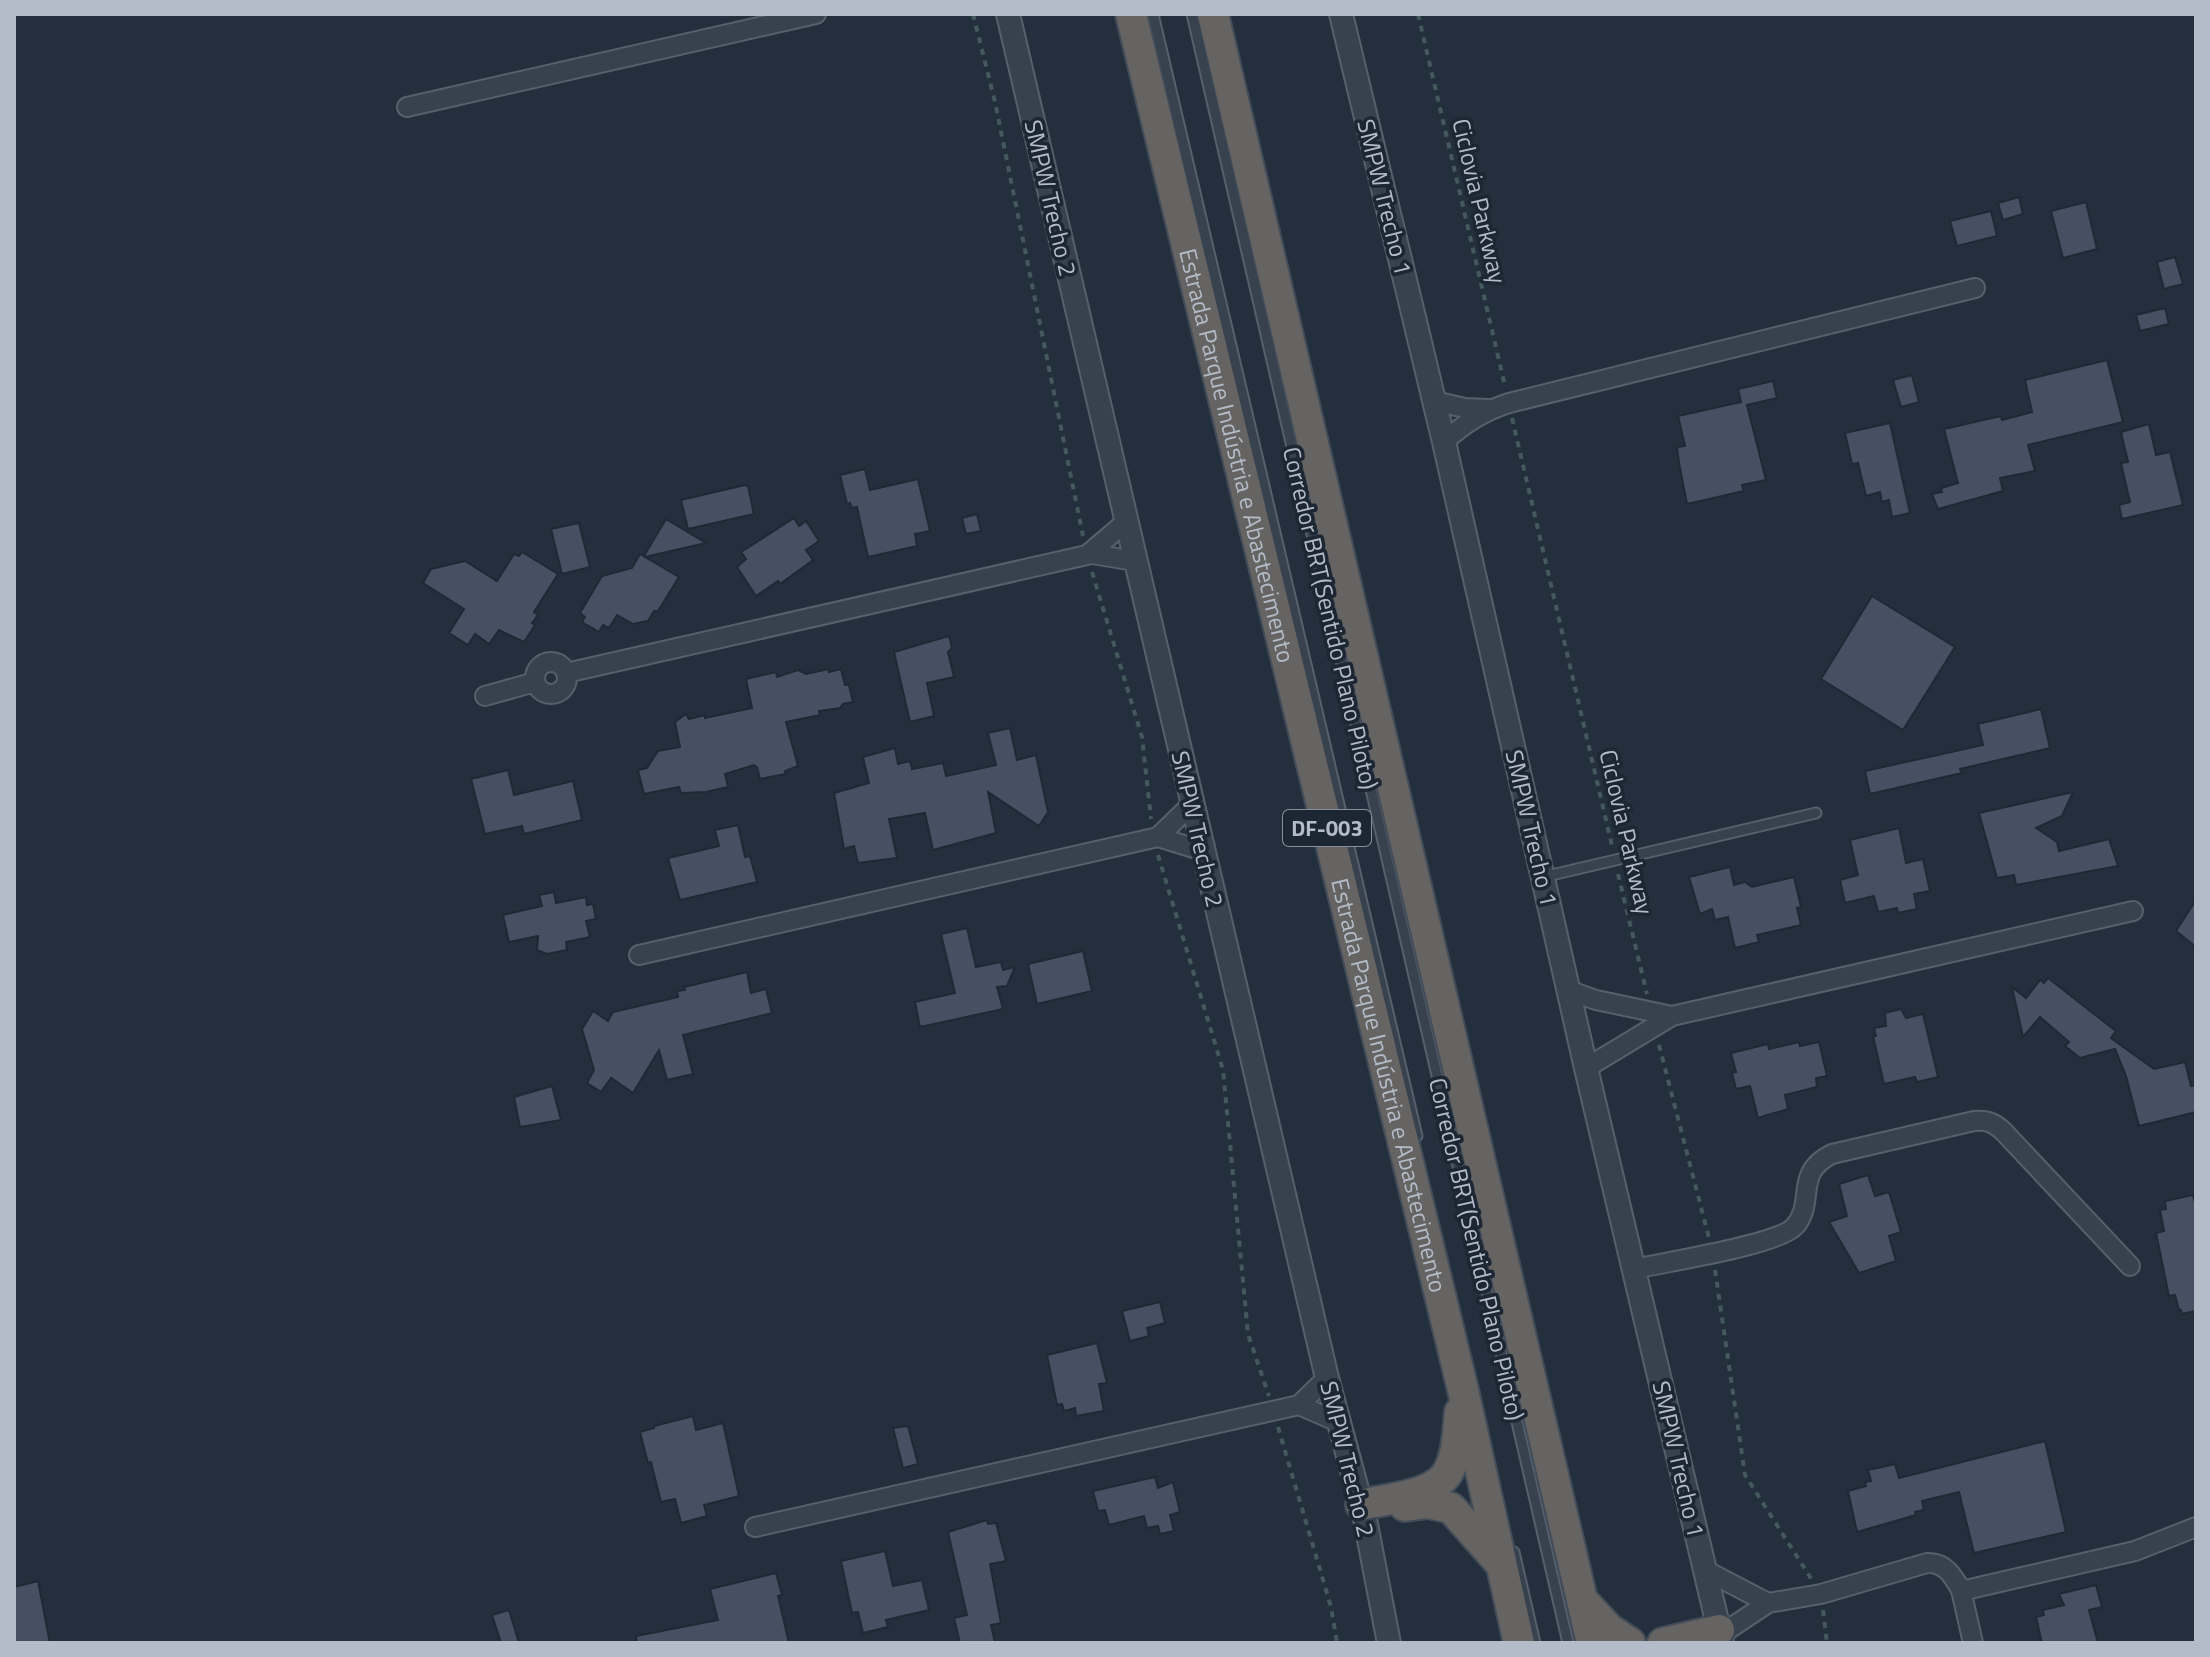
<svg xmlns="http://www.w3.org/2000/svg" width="2210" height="1657" font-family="'Titillium Web',sans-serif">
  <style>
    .building { fill: #455162; stroke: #1f2835; stroke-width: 2 }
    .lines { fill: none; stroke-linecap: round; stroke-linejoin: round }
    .service-casing { stroke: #565f6c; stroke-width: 13 }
    .minor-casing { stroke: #565f6c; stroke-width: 22 }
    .tertiary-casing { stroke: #565f6c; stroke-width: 26 }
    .trunk-casing { stroke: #434c59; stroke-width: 34 }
    .path { stroke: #44595c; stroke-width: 4; stroke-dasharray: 6 6; stroke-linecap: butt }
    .service { stroke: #38414e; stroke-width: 9 }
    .minor { stroke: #38414e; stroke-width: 18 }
    .tertiary { stroke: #38414e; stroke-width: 22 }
    .trunk { stroke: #656462; stroke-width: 30 }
    .labels { text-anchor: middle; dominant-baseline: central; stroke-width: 7; stroke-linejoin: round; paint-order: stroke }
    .shield { fill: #1d2633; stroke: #878f9c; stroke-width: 2 }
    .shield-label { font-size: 22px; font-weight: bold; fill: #b4bcc9 }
    .street-label { font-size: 24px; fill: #b4bcc9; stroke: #1d2633 }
  </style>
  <rect width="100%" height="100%" fill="#242f3e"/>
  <g class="building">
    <path d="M2019,197l4,17 -20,6 -5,-17z"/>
    <path d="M2086,202l11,47 -34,9 -12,-47z"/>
    <path d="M1991,211l6,25 -40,10 -7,-25z"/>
    <path d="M2175,257l8,27 -19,5 -7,-27z"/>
    <path d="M2165,308l4,16 -29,7 -4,-16z"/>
    <path d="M2107,360l16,62 -95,23 7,26 -35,7 3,13 -65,18 -6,-15 10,-2 -1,-4 17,-5 -14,-54 57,-13 1,4 30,-8 -7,-32z"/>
    <path d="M1912,375l7,27 -18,5 -8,-27z"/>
    <path d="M1773,381l4,17 -30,7 19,75 -24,5 2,6 -57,13 -8,-41 -2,-16 8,-1 -7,-30 63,-14 -3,-13z"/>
    <path d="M1890,423l20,90 -18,4 -3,-17 -7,2 -2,-10 -14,4 -8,-33 -6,1 -7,-31z"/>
    <path d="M2149,424l7,31 14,-3 13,53 -61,14 -3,-14 11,-3 -9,-39 7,-1 -7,-30z"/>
    <path d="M865,469l5,21 48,-11 12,52 -15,3 2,12 -49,11 -11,-50 -5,1 -2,-5 -3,1 -7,-29z"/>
    <path d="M745,485l3,1 6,28 -66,15 -7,-29z"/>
    <path d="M977,514l4,17 -15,3 -4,-16z"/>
    <path d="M794,518l5,8 7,-5 13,20 -13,9 7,10 -33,24 -2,-3 -22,15 -19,-29 9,-8 -5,-7z"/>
    <path d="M666,519l40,24 -61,14 34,20 -21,34h-4l-6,10 -15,3 -16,-9 -8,13 -6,-3 -4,7 -17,-10 3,-5 -5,-4 22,-37 30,-8 8,-14 4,2z"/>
    <path d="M579,523l11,44 -28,7 -11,-45z"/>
    <path d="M522,552l36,22 -24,38 4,3 -6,8 3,2 -11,17 -25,-12 -10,14 -14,-10 -7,11 -19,-12 15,-24 -41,-26 8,-14 34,-8 32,20 17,-27 5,2z"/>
    <path d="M1872,596l83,51 -52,83 -82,-51z"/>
    <path d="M949,636l3,12 -4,4 6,25 -27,6 7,33 -24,6 -16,-70z"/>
    <path d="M829,669v3l12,-3 4,16h4l4,17 -10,2 -3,4 -21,3 1,4 -34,7 12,44 -13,5 1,3 -26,5 -3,-12 -3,-2 -29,9 3,13 -22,5 -25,1 -2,-6 -35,7 -6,-24 9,-2 11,-17 22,-4 -5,-25 11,-8 3,5 16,-4v3l47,-10 -6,-29 30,-7 1,5 21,-7 8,4z"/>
    <path d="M2041,709l9,39 -90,21 2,4 -92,21 -5,-23 118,-26 -5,-21z"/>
    <path d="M1010,728l7,32 19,-5 12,57 -9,14 -51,-34 8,41 -63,17 -8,-37 -36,6 8,39 -39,5 -4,-17 -10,3 -10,-56 35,-10 -6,-26 32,-9 3,16 12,-3 2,8 31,-6 3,13 50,-11 -8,-32z"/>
    <path d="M508,770l6,25 59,-14 9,39 -58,14 -2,-8 -37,8 -14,-55z"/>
    <path d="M2073,792l-11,24 -26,12 21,14 2,9 50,-12 9,27 -102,19 -2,-10 -17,3 -18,-65z"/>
    <path d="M738,825l7,32 5,-1 7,26 -77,18 -12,-42 51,-12 -4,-16z"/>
    <path d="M1899,828l7,35 17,-4 7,32 -16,3 3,15 -19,4 -1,-5 -19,4 -4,-16 -29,7 -5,-23 18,-5 -8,-35z"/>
    <path d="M1730,867l4,18 11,-3 7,5 42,-10 7,30 -4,1 4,17 -44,10 2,7 -24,6 -7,-31 -13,3 -3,-11 -12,5 -11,-37z"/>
    <path d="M554,892l2,11 30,-6 1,8 6,-1 3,15 -10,2 4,16 -24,5 1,8 -20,4 -10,-4 1,-14 -29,6 -6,-27 39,-9 -3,-11z"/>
    <path d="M2196,900v47l-20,-16z"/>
    <path d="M967,928l9,39 25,-5 2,8 12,-3 -8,19 -10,1 6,22 -83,18 -5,-25 40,-9 -14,-59z"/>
    <path d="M1083,951l9,40 -55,13 -9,-40z"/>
    <path d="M747,972l4,21 15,-4 6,24 -89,22 10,39 -26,6 -8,-30 -26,43 -22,-15 -10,14 -14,-9 7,-13 -12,-41 11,-18 15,10 5,-9 65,-15 -1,-6 8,-1 -1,-3z"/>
    <path d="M2048,978l68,53 -5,7 43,31 31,-7 6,24 5,-1v27l-57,14 -13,-50 -11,-27 -35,9 -15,-12 4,-4 -29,-25 -17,20 -11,-50 14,11 14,-18 4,3z"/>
    <path d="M1901,1009l5,9 17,-4 15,63 -21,5 -2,-5 -31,7 -11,-48h3l-2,-8 12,-2 -1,-13z"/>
    <path d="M1799,1042l1,4 19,-4 8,34 -11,2 1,9 -32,8 3,14 -30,9 -8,-32 -14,3 -4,-16 4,-1 -5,-19 37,-9 1,5z"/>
    <path d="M552,1086l9,34 -41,7 -6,-30z"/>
    <path d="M1868,1175l7,21 14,-4 12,40 -12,4 7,25 -37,12 -30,-51 18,-6 -8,-32z"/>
    <path d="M2193,1195l3,13v103l-14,3 -1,-4h-2l-4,-15 -6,1 -13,-63 8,-2 -4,-21 6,-1 -1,-8z"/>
    <path d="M1160,1302l5,21 -18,5 2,8 -19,5 -8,-30z"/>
    <path d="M1097,1343l10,40 -8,1 5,27 -28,5 -1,-8 -11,3 -2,-7 -5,1 -10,-50z"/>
    <path d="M693,1416l3,14 27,-7 16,73 -35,9 3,11 -26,7 -6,-24 -14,3 -10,-40 -3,1 -8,-31 14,-4v-2z"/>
    <path d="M908,1426l10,38 -15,4 -10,-40z"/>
    <path d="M2045,1441l21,91 -92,21 -15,-61 -37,9 2,9 -9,2 1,3 -59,17 -9,-41 18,-5 -1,-4 6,-1 -3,-11 27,-6 4,14z"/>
    <path d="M1155,1477l3,11 15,-6 7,30 -10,3 4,16 -14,3 -2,-8 -11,2 -3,-12 -35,9 -4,-15 -7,1 -5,-20z"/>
    <path d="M987,1520l1,4 8,-1 10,38 -16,3 11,59 -10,2 4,18h-35l-6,-25 13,-3 -19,-83z"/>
    <path d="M885,1551l8,35 29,-6 7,30 -43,10 2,7 -25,6 -5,-21 -6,1 -11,-52z"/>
    <path d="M776,1573l6,22 -4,1 11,47h-152l-1,-7 82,-16 -8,-31z"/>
    <path d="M38,1581l12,62h-36v-56z"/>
    <path d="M2096,1585l6,22 -13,3 9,33h-56l-6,-26 8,-2 -1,-5 21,-5 -5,-11z"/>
    <path d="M509,1610l10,33h-18l-9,-28z"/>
  </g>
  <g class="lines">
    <defs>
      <g id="service">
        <path d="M1153,14l264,1122"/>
        <path d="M1192,14l376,1629"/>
        <path d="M1543,877l273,-64"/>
        <path d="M1514,1552l21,91"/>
      </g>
      <g id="minor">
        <path d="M407,107l409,-93"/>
        <path d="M1434,401l31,7 23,1"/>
        <path d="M1444,442c19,-18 40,-31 65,-39l466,-115"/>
        <path d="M1092,554l43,7"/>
        <circle cx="551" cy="678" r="16"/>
        <path d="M566,673l521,-118 39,-33"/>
        <path d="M485,696l50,-14"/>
        <path d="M1158,837l45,14"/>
        <path d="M639,955l519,-118 34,-33"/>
        <path d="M1568,990l28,10 76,16"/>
        <path d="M1586,1068l86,-52 461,-105"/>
        <path d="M1635,1269c29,-7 144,-24 160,-43 21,-24 -2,-53 37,-72l142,-33c13,-1 19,1 29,10l127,135"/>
        <path d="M1299,1405l39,17"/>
        <path d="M755,1527l544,-122 28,-27"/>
        <path d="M1705,1570l63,33"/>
        <path d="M1961,1590l12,53"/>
        <path d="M1720,1635l48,-32 53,-9 106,-31c18,-1 26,13 34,27l9,-1 165,-38 61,-24"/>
      </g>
      <g id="tertiary">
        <path d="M1008,14l319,1364 38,141 24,124"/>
        <path d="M1341,14l103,428 142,626 136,574"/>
      </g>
      <g id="trunk">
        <path id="s1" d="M1131,14l332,1376 56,253"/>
        <path d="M1213,14l379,1629"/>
        <path d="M1361,1505c27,-7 77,-8 89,-37 8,-17 8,-38 10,-56"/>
        <path d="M1405,1506l23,-3 23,5 48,54"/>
        <path d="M1584,1602l25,27 21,14"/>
        <path d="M1663,1643l56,-13"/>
      </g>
    </defs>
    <use href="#service" class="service-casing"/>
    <use href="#minor" class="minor-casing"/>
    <use href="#tertiary" class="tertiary-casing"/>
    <use href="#trunk" class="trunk-casing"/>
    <g class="path">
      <path d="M973,14l22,88 88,434"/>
      <path d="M1418,14l87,372"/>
      <path d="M1512,418l101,432"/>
      <path d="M1092,572l50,165 9,82"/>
      <path d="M1158,855l65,215 25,264 21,62"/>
      <path d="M1618,874l29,120"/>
      <path d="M1659,1045l50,193"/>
      <path d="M1715,1270l30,205 67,105"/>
      <path d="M1278,1427l53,180 6,36"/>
      <path d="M1823,1610l4,33"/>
    </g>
    <use href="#service" class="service"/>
    <use href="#minor" class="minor"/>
    <use href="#tertiary" class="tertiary"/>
    <use href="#trunk" class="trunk"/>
  </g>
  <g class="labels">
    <rect class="shield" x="1283" y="810" width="88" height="36" rx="6"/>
    <g class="shield-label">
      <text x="1327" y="828">DF-003</text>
    </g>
    <g class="street-label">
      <text transform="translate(1385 197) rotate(76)">SMPW Trecho 1</text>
      <text transform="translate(1051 198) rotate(77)">SMPW Trecho 2</text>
      <text transform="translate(1480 201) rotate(77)">Ciclovia Parkway</text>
      <text stroke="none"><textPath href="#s1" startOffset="454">Estrada Parque Indústria e Abastecimento</textPath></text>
      <text transform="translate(1331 618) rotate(77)">Corredor BRT(Sentido Plano Piloto)</text>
      <text transform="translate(1532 828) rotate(77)">SMPW Trecho 1</text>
      <text transform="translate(1198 829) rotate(77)">SMPW Trecho 2</text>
      <text transform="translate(1627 832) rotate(77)">Ciclovia Parkway</text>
      <text stroke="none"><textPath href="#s1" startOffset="1102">Estrada Parque Indústria e Abastecimento</textPath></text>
      <text transform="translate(1477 1249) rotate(77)">Corredor BRT(Sentido Plano Piloto)</text>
      <text transform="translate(1348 1459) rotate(76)">SMPW Trecho 2</text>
      <text transform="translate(1679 1459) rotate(77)">SMPW Trecho 1</text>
    </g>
  </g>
  <rect width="2210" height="1657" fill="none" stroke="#b4bcc9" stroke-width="32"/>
</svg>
